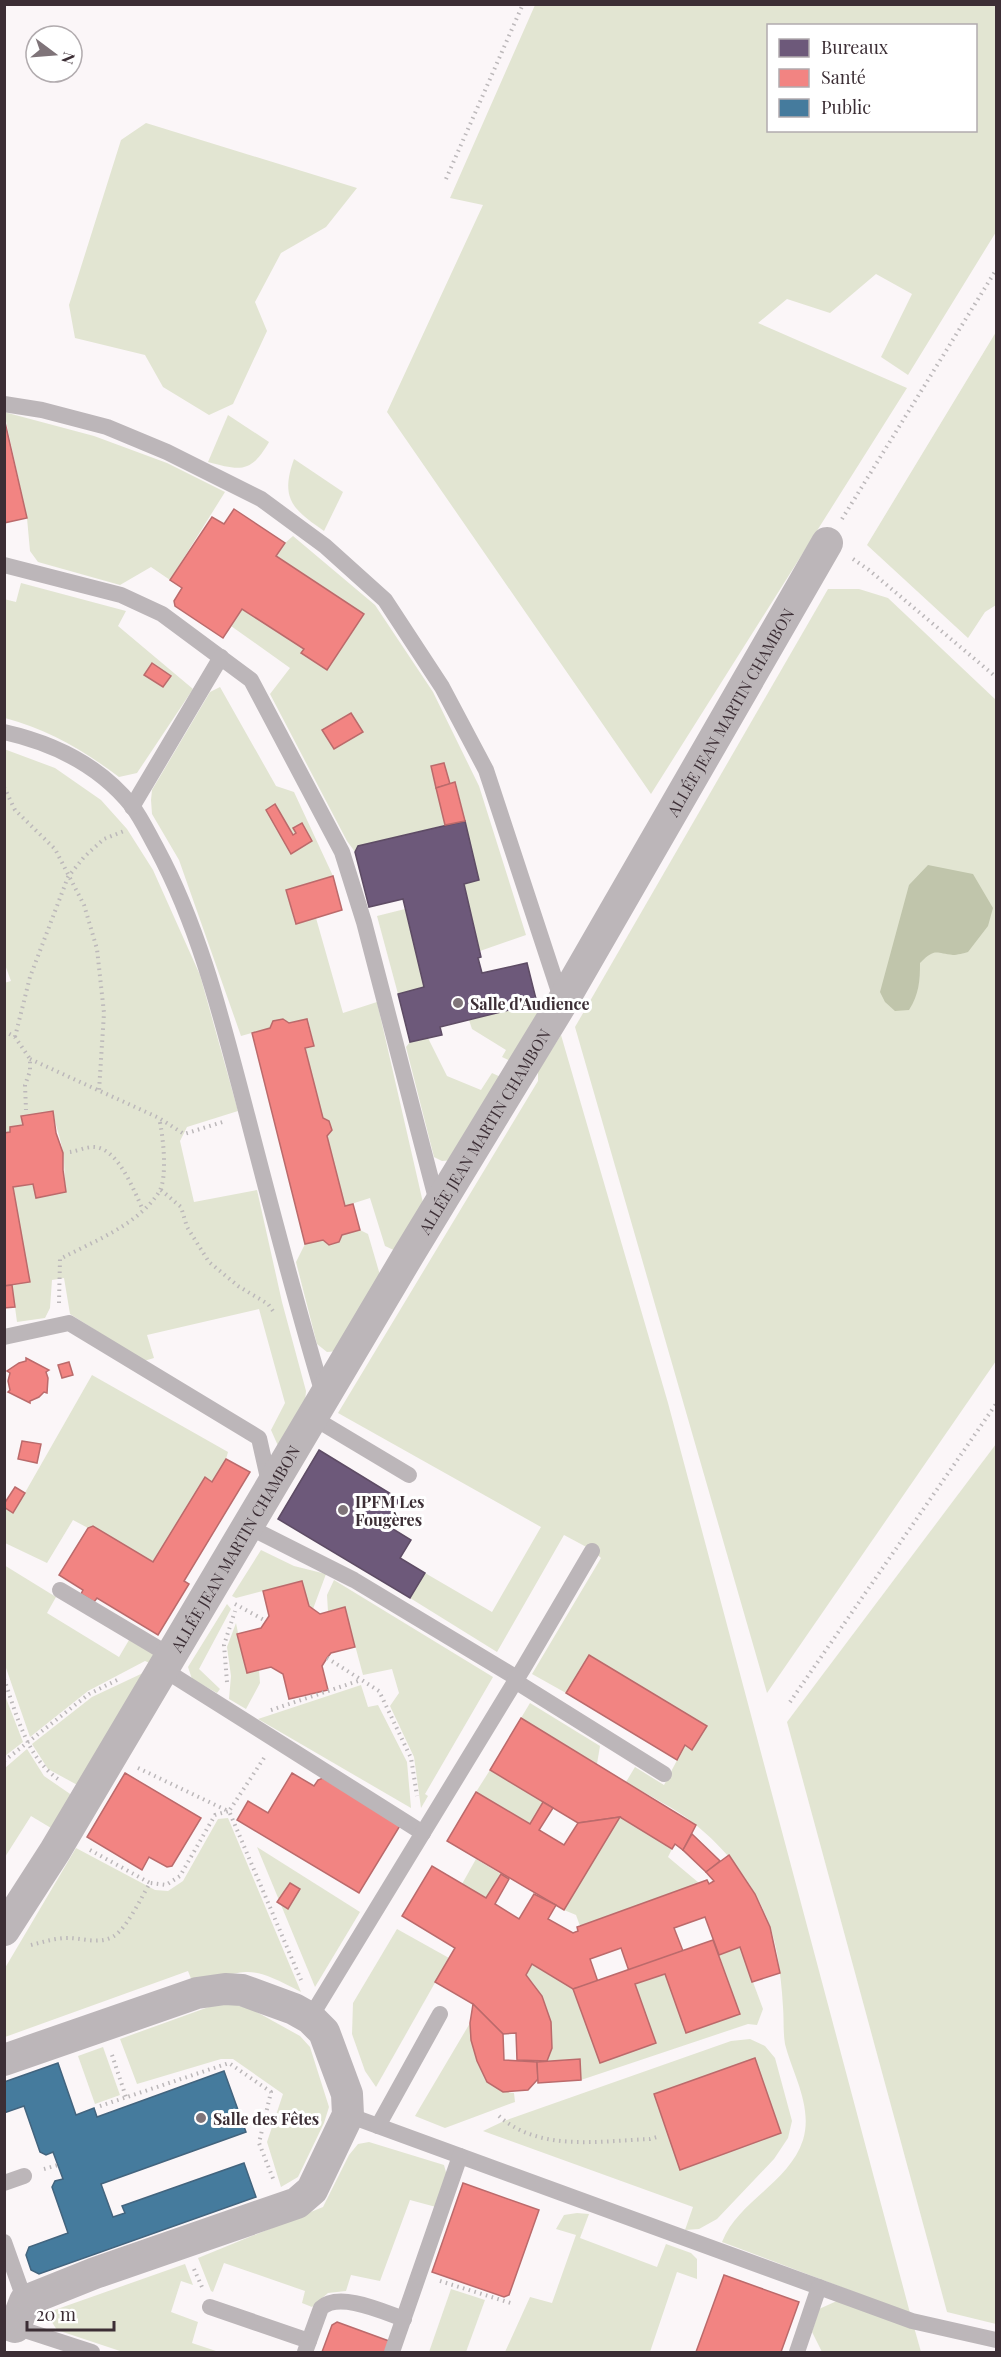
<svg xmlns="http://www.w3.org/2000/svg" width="1001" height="2357" font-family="'Playfair Display',serif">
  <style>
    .green { fill: #e2e5d2; fill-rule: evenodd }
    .water { fill: #c0c5ab }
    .offices { fill: #6d597a; stroke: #5e4c65; stroke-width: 1.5 }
    .health { fill: #f28482; stroke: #bb6a6b; stroke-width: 1.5 }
    .public { fill: #457b9d; stroke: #42647e; stroke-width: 1.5 }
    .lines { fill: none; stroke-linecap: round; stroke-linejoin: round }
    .path { stroke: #bcb8ba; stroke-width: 4; stroke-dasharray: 1.5 4.5; stroke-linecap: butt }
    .lane { stroke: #bcb6b9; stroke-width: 16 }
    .street { stroke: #bcb6b9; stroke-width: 32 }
    .poi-dot { fill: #7f7479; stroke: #fff; stroke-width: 2 }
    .labels { text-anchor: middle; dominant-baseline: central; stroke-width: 6; stroke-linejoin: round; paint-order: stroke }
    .street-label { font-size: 16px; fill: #3c2e35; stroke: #fff }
    .poi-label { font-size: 16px; font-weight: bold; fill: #3c2e35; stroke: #fff; text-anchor: start }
  </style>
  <rect width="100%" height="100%" fill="#fbf6f8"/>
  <g class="green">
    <path d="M535,5h461v227l-88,143 -27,-18 31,-63 -36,-20 -46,39 -43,-14 -29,24 149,65 -256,406 -264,-382 96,-207 -33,-7zM768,26h208v104h-208z"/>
    <path d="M146,123l211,65 -31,39 -45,26 -26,49 12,29 -34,73 -24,11 -46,-28 -18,-32 -70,-17 -6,-33 52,-165z"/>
    <path d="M996,332v273l-11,7 -17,26 -101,-93z"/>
    <path d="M4,412l90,24 73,27 58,29 -55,88 -19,-13 -31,18 -82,-23 -8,-11 -3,-33z"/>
    <path d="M228,415l41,27c-18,31 -28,29 -61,20z"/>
    <path d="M294,459l49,33 -19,39c-32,-22 -44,-33 -30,-72z"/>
    <path d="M293,536l82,69 58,87 46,94 47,149 -46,16 -16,-67 15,-4 -23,-97 -6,1 -6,-21 -13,4 14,58 -87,21 -3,6 -8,-11 -77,-147 20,-26 -59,-42 11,-17 62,40 -3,5 26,16 37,-56 -88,-58 9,-13z"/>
    <path d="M21,583l105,28 -8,15 75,63 -56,84 -18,4c-36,-27 -70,-47 -114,-59l-1,-119 12,3z"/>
    <path d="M828,589h31l29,9 108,102v661l-229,332 -192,-666z"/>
    <path d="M220,687l56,99 18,6 39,84 -47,14 9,33 21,-5 27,95 34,-11 47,205 -26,45 -13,-6 -15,-48 -25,8 -18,-70 5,-6 -3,-9 -6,-3 -18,-70 9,-3 -6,-26 -19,4 -6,-4 -10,3 -3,6 -29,8 -62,-176 -27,-46 -1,-14 1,-10 58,-98z"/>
    <path d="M4,749l51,19 46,32 26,29 26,41 47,105 38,136 -51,16 -7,14 14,61 63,-12 25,112 24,89 -2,21 -25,36 -8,-18 14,-27 -26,-94 -112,26 7,23 -10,3 -74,-47 -6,-36 -12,2 -2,28 -5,10 -28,4 -5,-37 17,-3 -16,-95 20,-3 3,14 30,-6c-2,-13 -1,-26 -3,-39 -2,-14 -8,-28 -10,-42l-31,5 1,9 -13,2v5l-5,1 -1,-150 7,-2 -7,-19z"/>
    <path d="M405,909l19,78 -26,7 -21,-78z"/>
    <path d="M537,1003l3,14 -25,46 -13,-6 4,-7 -34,-21 -3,-9z"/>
    <path d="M561,1035l107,368 242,910 -188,-71c16,-41 67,-59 81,-102 10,-33 -10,-65 -18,-96 -2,-12 -1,-25 -2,-37 -1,-18 -3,-36 -6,-54 -9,-51 -42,-96 -81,-128 -21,-17 -47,-29 -70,-43l9,-15 29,18 21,-40 8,4 13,-23 -117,-71 -23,38 -34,-19 69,-116 -9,-8 -28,-15 -67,117 -87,-54 15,-25 67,39 49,-85 -203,-114 200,-332v-10z"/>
    <path d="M428,1038l19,38 34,14 11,-17 13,6 -50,81 -13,1 -8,-4 -28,-110 4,-5z"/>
    <path d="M360,1230l8,4 14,48 -43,69 -12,1 -10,-8 -21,-82 9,-18 18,-4 6,4 10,-2 3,-7z"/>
    <path d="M92,1375l136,77 -2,7 -14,23 -7,-4 -52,84 -60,-36 -5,2 -15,-8 -26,43 -42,-20 -1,-36 10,5z"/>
    <path d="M996,1444v880l-49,-12 -160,-590z"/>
    <path d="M261,1550l33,16 32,8 -13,35 -4,-3 -7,-25 -66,17 -4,-2z"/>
    <path d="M4,1565l52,32 -9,16 72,44 10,-17 28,16 -5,8 -7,-3 -57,30 -58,46 -25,-72z"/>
    <path d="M334,1580l159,97 -68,117 3,2 -7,12 -7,-51 -24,-51 9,-13 -7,-24 -29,6 -18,-67 -17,4 -1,-17z"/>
    <path d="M227,1604l4,5 -32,60 21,20 -3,4 -25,-14 -4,-12z"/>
    <path d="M236,1623l10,49 13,-2 1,13 -14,26 -17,-10 2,-23 -4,-29z"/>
    <path d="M143,1673l-62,114 -33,-18 -16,-25 60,-47z"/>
    <path d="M361,1685l7,22 10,-2 29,57 4,46 -153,-89z"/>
    <path d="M4,1693l19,49 -18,14h-1z"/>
    <path d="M530,1703l70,43 -3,18 -76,-46z"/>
    <path d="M27,1749l17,27 32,22 -20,33 -25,-15 -26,41v-89z"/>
    <path d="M490,1770l53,32 -13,22 -54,-32z"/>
    <path d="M620,1817l52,32 -4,8 31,26 -119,43 -4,-11 -12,-5z"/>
    <path d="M228,1818l73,174c-51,-27 -52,-24 -107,-6l-6,-15 -183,66v-69l71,-120 79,42 13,1 15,-10 35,-62z"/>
    <path d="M257,1847l103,65 -45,75z"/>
    <path d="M476,1859l25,15 -15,24 -24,-14z"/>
    <path d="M397,1929l52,29 -73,129 -11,-16 -13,-37 1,-31z"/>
    <path d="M740,1947l23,62 -6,16 -9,-1 -167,56 -1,-21 -33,2c10,-31 1,-64 -21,-86l6,-11 41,25 27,74 56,-20 -21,-59 30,-10 25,58 50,-18 -21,-59z"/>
    <path d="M217,2004h17l19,6 47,26 10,11 19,60 -5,16 -26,54 -17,10 -14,-45 16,-48 -50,-35h-12l-84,25 -17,-45z"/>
    <path d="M470,2023c2,28 10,68 44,70l1,9 -70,26 -30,-12z"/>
    <path d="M750,2039l15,7 10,12 17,63 -4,17 -14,21 -57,60 -18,10 -14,1 8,-23 -210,-76 21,-10 227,-80z"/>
    <path d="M103,2047l17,48 -25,9 -17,-48z"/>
    <path d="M369,2142l75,23 3,11 -11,31 -26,-7 -30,81 -29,-6 -5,16 -18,2 -16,14 -10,-4 3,-12 -81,-28 -11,29 -2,-1 -13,-33 125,-51 26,-52 9,-11z"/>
    <path d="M577,2213l12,1 -9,24 77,29 9,-23 25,9 6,6v20l-20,-7 -27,80h-145l25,-55 22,6 24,-68 -20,-6 8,-14z"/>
    <path d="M185,2264l8,21 -12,-4 -10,31 27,10 -6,21 27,9h-96l-66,-22 -11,-17z"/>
    <path d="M451,2289l34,11 -19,52h-37z"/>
    <path d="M839,2300l75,27 7,25h-99l-10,-20 7,-23z"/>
  </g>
  <path class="water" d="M928,865l45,9 20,34 -5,18 -20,26c-4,1 -11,3 -15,3 -18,-2 -18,-7 -33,8 0,18 -1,31 -11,47l-14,1 -10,-9 -5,-10 29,-107z"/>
  <g class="offices">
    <path d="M465,821l14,59 -15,4 17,73 -3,1 4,15 45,-10 10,40 -97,24 2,8 -32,7 -12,-48 26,-7 -21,-88 -34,8 -14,-55 3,-6z"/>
    <path d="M319,1450l77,47 2,5 -13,22 26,16 -11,18 25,15 -15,25 -132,-79z"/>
  </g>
  <g class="health">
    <path d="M4,418l23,100 -23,5z"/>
    <path d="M234,509l51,34 -9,13 88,58 -37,56 -26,-17 3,-4 -62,-40 -19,29 -48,-32 -1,-5 8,-13 -12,-8 42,-63 12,7z"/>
    <path d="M152,663l19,13 -8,11 -19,-12z"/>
    <path d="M351,713l12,19 -29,17 -12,-19z"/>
    <path d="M444,763l6,21 -14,4 -5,-22z"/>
    <path d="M455,782l10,39 -20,4 -9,-37z"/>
    <path d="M275,804l18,31 3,-2 -3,-5 9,-5 10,18 -21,13 -25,-44z"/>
    <path d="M333,876l9,34 -46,14 -10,-34z"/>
    <path d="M283,1019l6,4 18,-4 7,27 -9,2 18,70 6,3 3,9 -5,6 18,70 8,-2 7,26 -18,5 -3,7 -10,3 -6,-5 -18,4 -53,-211 18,-5 3,-7z"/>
    <path d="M53,1111l3,22 7,20v17l3,22 -30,6 -3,-14 -20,3 17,95 -26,4v-153l6,-1v-5l13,-2 -2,-9z"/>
    <path d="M12,1285l3,22 -11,1v-22z"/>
    <path d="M26,1358l23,12 -3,2 2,6 -1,15 -3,-1 -5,5 -9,4v2l-22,-11 2,-2 -2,-9 2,-8 -3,-2 12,-8 7,-2z"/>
    <path d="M69,1362l4,13 -11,3 -4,-13z"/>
    <path d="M22,1441l19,3 -4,19 -19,-4z"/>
    <path d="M226,1459l24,13 -66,109 5,3 -31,51 -61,-37 -3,4 -13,-8 2,-4 -24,-15 29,-47 5,-2 60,36 52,-85 7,5z"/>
    <path d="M15,1487l10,6 -12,20 -9,-6v-3z"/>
    <path d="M302,1581l7,25 11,8 25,-7 10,40 -24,6 -4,5 -5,8 6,24 -39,9 -6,-25 -12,-7 -24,6 -10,-39 24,-6 8,-12 -6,-25z"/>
    <path d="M589,1655l118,71 -15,24 -7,-5 -8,15 -111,-67z"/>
    <path d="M521,1718l175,107 -13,25 -8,-6 -3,5 -52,-32 -42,6 -88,-53z"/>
    <path d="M125,1773l76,45 -29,48 -5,1 -18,-10 -7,13 -55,-33z"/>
    <path d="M292,1773l22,13 4,-6 5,-2 78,46 -42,69 -122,-73 11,-19 20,12z"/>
    <path d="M476,1792l54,32 13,-22 10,6 -14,22 25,15 14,-22 42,-6 -56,93 -117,-69z"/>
    <path d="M692,1834l28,27 -14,11 -23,-22z"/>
    <path d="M729,1855l26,39 15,33 10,46 -28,9 -12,-35 -21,8 -14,-38 -31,11 9,23 -54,20 -8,-23 -31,11 8,23 -25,7 -41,-25 -6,11 16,21 9,26 1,26 -5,13 -30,-1 -1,-27 -13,1 -30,-30 -38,-22 20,-34 -53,-32 30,-50 54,32 15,-24 8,5 -14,25 24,15 15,-25 22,11 -8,14 25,14 5,-2 -1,-4 3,-1 127,-46 2,4 5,-3 -8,-9z"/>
    <path d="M290,1883l10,6 -12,20 -11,-7z"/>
    <path d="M713,1940l27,74 -54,19 -21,-59 -30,10 21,59 -56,20 -27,-74z"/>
    <path d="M473,2004l30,30 1,26 33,2 1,17 -10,11 -25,2 -16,-10 -10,-21 -6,-21 -1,-17z"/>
    <path d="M755,2058l26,75 -101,37 -26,-76z"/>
    <path d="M580,2059l1,21 -43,3 -1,-21z"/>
    <path d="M463,2183l76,27 -30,85 -5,2 -72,-25z"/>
    <path d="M724,2275l75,27 -18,50h-85z"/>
    <path d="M337,2322l52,19 -4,11h-63l10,-27z"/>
  </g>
  <path class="public" d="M58,2063l18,52 18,-7 3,9 127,-46 22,61 -145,52 12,33 12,-4 -3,-7 122,-43 12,34 -217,77 -8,-4 -5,-15 3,-8 39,-14 -16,-46 3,-6 8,-2 -10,-27 -7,3 -6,-3 -16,-46 -20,7v-31z"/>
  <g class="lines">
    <g class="path">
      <path d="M446,179l77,-175"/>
      <path d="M842,519l154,-249"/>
      <path d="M853,559l16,11 127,107"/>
      <path d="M4,787l11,23 40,39 29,56 13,44 7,64 -5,78"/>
      <path d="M4,1031l11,6 15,22v12l-5,14 1,25"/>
      <path d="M15,1037l15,-60 38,-100 16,-20 20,-18 20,-8"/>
      <path d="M30,1059l129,59 25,16 42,-13"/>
      <path d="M70,1152c7,-1 16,-5 23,-5 25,0 41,44 50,63"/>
      <path d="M161,1190l20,17 6,20 22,35 29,24 30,18 5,7"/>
      <path d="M59,1303l1,-44c34,-18 78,-34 99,-67 9,-14 4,-58 0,-74"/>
      <path d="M235,1604l31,17"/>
      <path d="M327,1658l52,33 32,67 6,38"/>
      <path d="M4,1679c13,36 23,81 57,102"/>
      <path d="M227,1682l-3,-37 11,-34"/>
      <path d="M790,1702l206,-298"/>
      <path d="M271,1710l90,-30"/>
      <path d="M264,1758l-35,53 72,169"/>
      <path d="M4,1761l85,-67 32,-16"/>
      <path d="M138,1768l90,43"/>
      <path d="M90,1850l60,33"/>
      <path d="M31,1945c12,-3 24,-7 37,-7 15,0 31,7 46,-2 13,-8 28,-40 36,-53l16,2 14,-9 35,-61 14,-4"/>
      <path d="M112,2055l14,42"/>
      <path d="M100,2106l129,-43 42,29 -12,51 15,38"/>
      <path d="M499,2116c40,36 101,25 151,23l7,-2"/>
      <path d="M44,2169l14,-4"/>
      <path d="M194,2269l8,18"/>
      <path d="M440,2281l74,23"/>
    </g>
    <g class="lane">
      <path d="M4,404l38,6 65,17 60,25 94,47 64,47 60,54 57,87 44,83 76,231"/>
      <path d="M4,565l117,30 41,19 89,66 91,172 22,70 74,284"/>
      <path d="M4,732c49,11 96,34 128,74 10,13 17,29 25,43 43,80 65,171 88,258 25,97 50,194 79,290"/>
      <path d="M132,807l89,-150"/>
      <path d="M4,1337l65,-14 190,115 11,49"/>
      <path d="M312,1417l97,58"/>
      <path d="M247,1526l107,54 163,98"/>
      <path d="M60,1590l111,66"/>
      <path d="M163,1669l260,164"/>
      <path d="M515,1681l149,93"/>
      <path d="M310,2018l214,-351 68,-116"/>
      <path d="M348,2115l564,206 84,19"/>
      <path d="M378,2126l62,-112"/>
      <path d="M4,2183l20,-7"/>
      <path d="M4,2242l21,59"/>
      <path d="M210,2307l99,34"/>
      <path d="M15,2327l77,25"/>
      <path d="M305,2352l16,-44c18,-17 63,4 83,11"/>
      <path d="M392,2352l68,-196"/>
      <path d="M797,2352l22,-65"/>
    </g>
    <g class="street">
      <path id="s1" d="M4,1930l51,-79 354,-597 157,-258 261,-453"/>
      <path d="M4,2060l193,-67 28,-4 17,1 52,19 16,9 14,14 23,62 1,21 -36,75 -15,13 -202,70 -70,28 -10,26 -11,-4"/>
    </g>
  </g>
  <g class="poi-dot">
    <circle cx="458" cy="1003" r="6"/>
    <circle cx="343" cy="1510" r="6"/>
    <circle cx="201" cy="2118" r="6"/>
  </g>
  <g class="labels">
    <g class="street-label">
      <text stroke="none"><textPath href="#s1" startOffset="1418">ALLÉE JEAN MARTIN CHAMBON</textPath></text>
      <text stroke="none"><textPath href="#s1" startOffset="932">ALLÉE JEAN MARTIN CHAMBON</textPath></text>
      <text stroke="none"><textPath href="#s1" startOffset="446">ALLÉE JEAN MARTIN CHAMBON</textPath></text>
    </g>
    <g class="poi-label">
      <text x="470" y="1003">Salle d'Audience</text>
      <text x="355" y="1501">IPFM Les<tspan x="355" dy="18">Fougères</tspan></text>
      <text x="213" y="2118">Salle des Fêtes</text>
    </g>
  </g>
  <rect width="1001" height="2357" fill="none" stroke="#3c2e35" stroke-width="12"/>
  <rect x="767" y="24" width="210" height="108" fill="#ffffff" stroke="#b1abae" stroke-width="1.5"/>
  <rect x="779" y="39" width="30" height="18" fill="#6d597a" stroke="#b1abae" stroke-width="1.5"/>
  <text x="821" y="54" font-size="18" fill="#3c2e35">Bureaux</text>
  <rect x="779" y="69" width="30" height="18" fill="#f28482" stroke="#b1abae" stroke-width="1.5"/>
  <text x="821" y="84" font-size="18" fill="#3c2e35">Santé</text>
  <rect x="779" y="99" width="30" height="18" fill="#457b9d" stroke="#b1abae" stroke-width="1.5"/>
  <text x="821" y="114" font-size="18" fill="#3c2e35">Public</text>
  <g transform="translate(54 54) rotate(106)"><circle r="28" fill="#ffffff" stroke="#b1abae" stroke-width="1.5"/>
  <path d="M0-4.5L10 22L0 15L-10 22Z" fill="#7f7479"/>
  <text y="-9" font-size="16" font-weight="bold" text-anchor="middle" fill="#3c2e35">N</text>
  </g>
  <path d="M27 2321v9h87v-9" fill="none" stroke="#3c2e35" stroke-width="3"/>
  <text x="36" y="2321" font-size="18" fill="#3c2e35" stroke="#ffffff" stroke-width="4.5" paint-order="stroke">20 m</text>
</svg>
